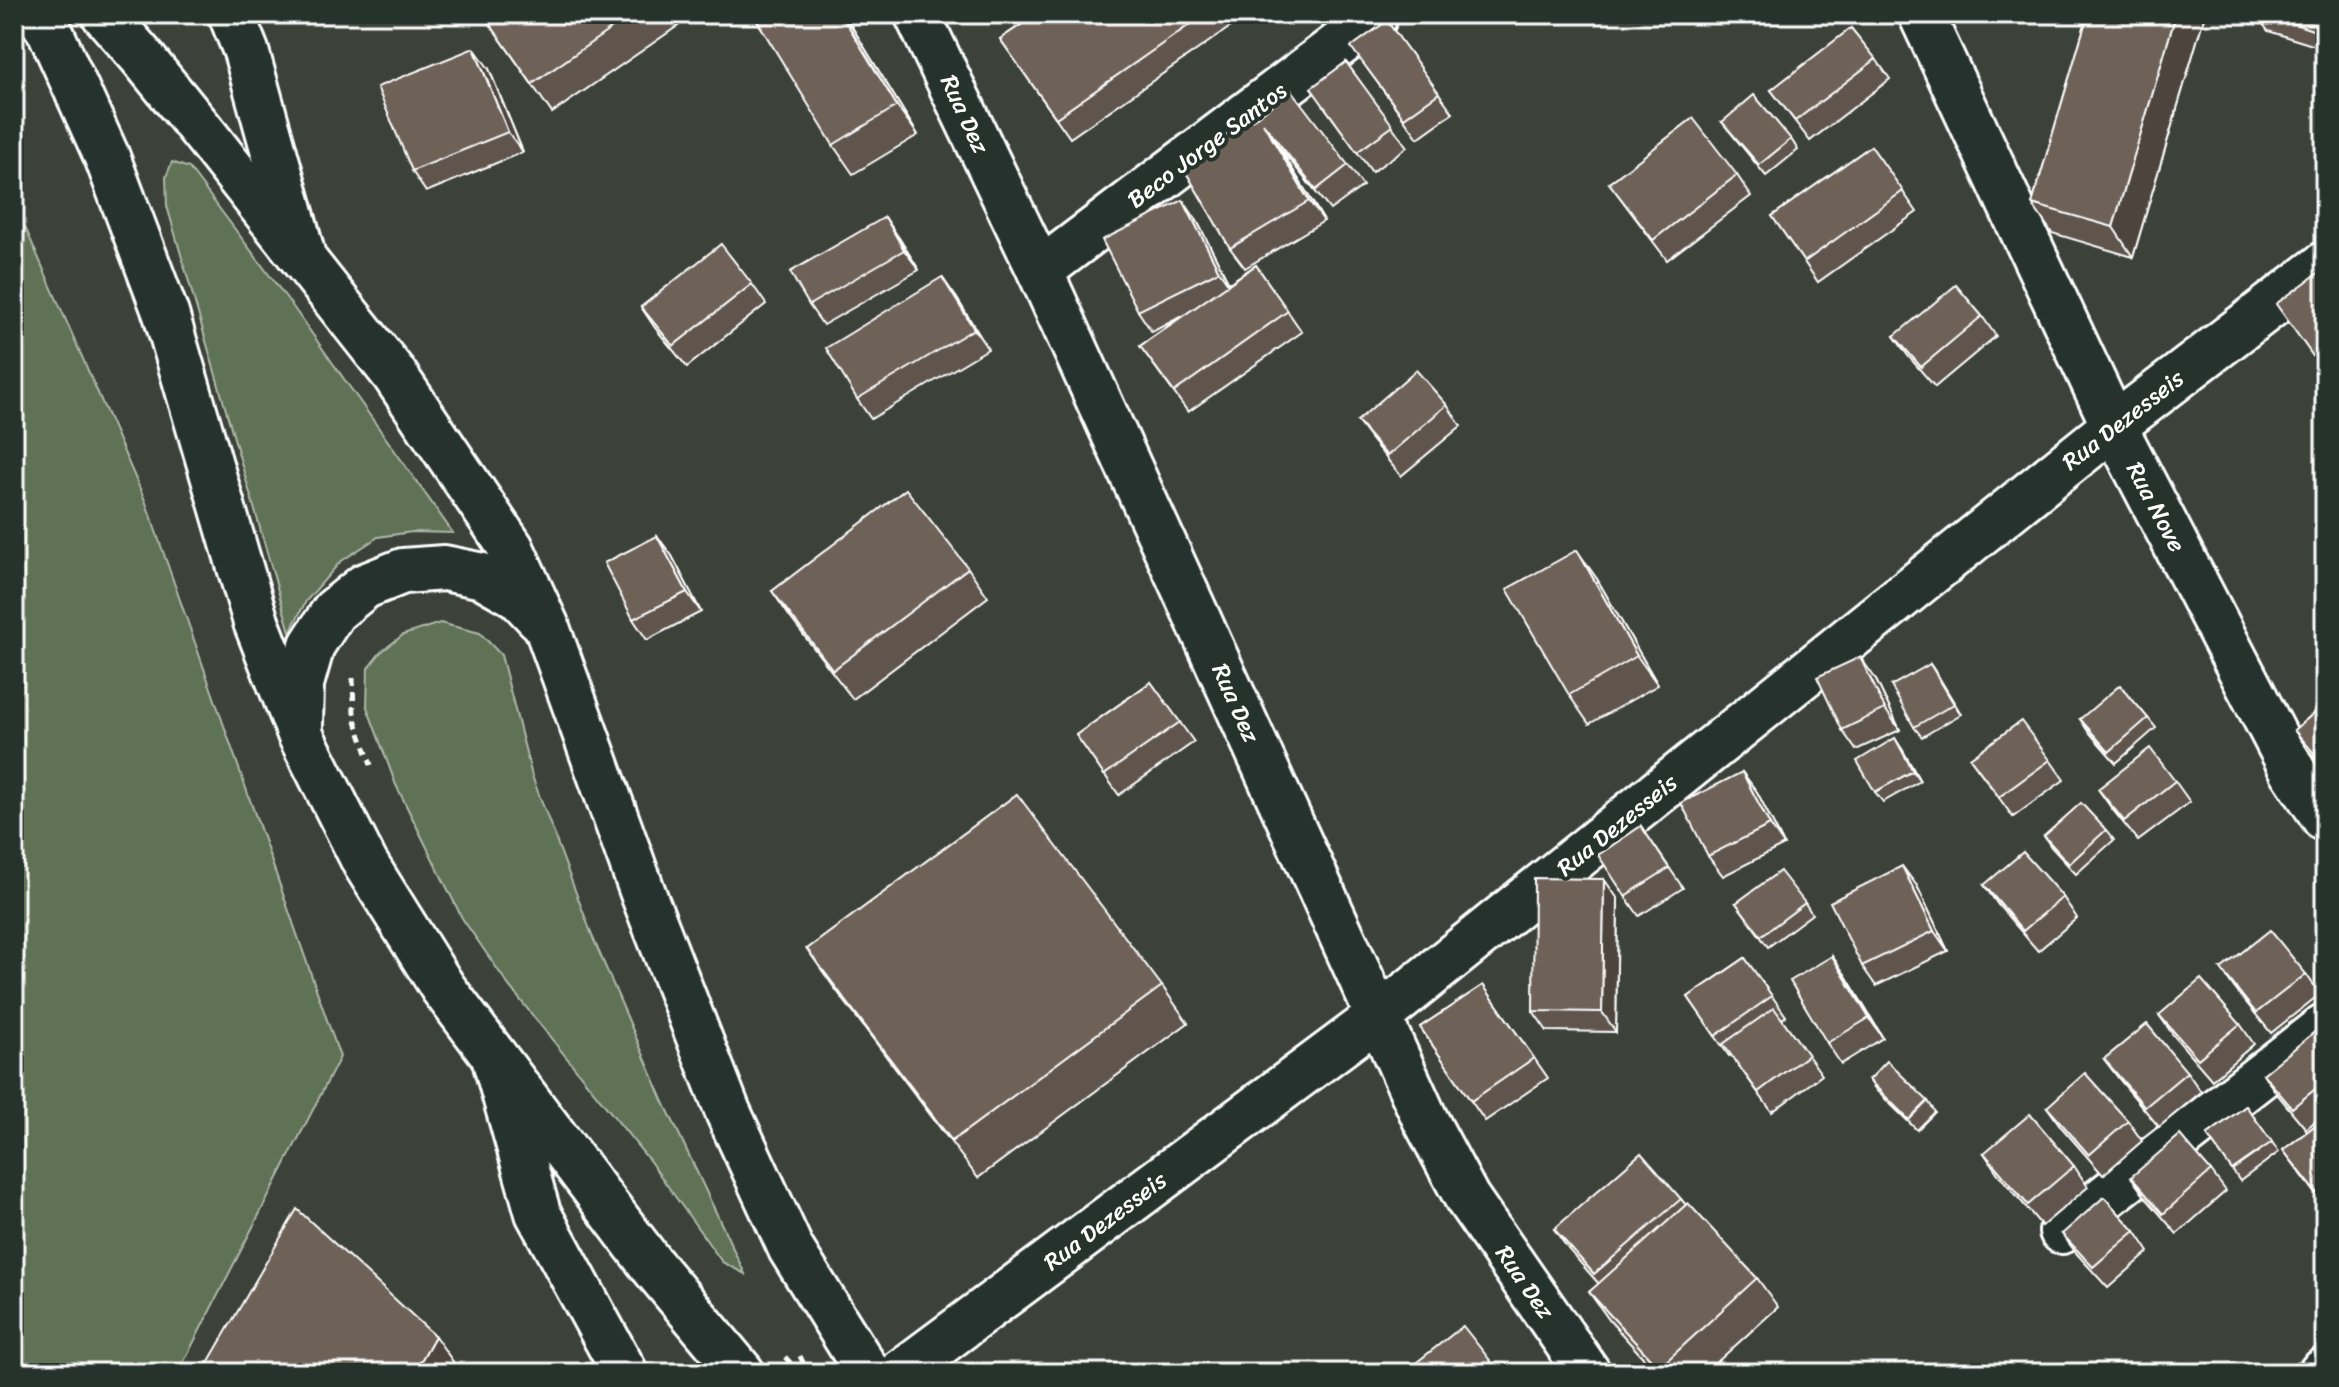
<svg xmlns="http://www.w3.org/2000/svg" width="2339" height="1387" font-family="Sriracha,sans-serif">
  <style>
    .green { fill: #5f7255; stroke: #afb8aa; stroke-width: 2 }
    .lines { fill: none; stroke-linecap: round; stroke-linejoin: round }
    .minor-casing { stroke: #fff; stroke-width: 50 }
    .major-casing { stroke: #fff; stroke-width: 50 }
    .path { stroke: #fff; stroke-width: 5; stroke-dasharray: 8 6; stroke-linecap: butt }
    .minor { stroke: #26332d; stroke-width: 44 }
    .major { stroke: #26332d; stroke-width: 44 }
    .wall { fill: #5f544d; stroke: #fff; stroke-width: 2 }
    .shaded-wall { fill: #4d453e; stroke: #fff; stroke-width: 2 }
    .building { fill: #6e6259; stroke: #fff; stroke-width: 2 }
    .labels { text-anchor: middle; dominant-baseline: central; stroke-width: 8; stroke-linejoin: round; paint-order: stroke }
    .street-label { font-size: 24px; fill: #fff; stroke: #26332d }
  </style>
  <rect width="100%" height="100%" fill="#3c413a"/>
  <filter id="ink" filterUnits="userSpaceOnUse"><feTurbulence type="fractalNoise" baseFrequency=".0125" numOctaves="2"/><feDisplacementMap in="SourceGraphic" scale="16" xChannelSelector="R" yChannelSelector="G"/><feConvolveMatrix kernelMatrix="1 2 1 2 8 2 1 2 1" color-interpolation-filters="sRGB"/></filter>
  <g filter="url(#ink)">
    <g class="green">
      <path d="M172,162l17,6 102,136 162,229 -41,-1 -34,5 -38,25 -34,39 -16,31 -123,-426 -1,-29z"/>
      <path d="M14,202l131,298 195,557 -162,316h-164z"/>
      <path d="M440,623l40,10 21,22 31,121 61,162 70,162 82,174 -23,-12 -73,-102 -140,-174 -47,-68 -66,-133 -29,-78 1,-39 13,-16 22,-17z"/>
    </g>
    <g class="lines">
      <defs>
        <g id="minor">
          <path d="M231,14l15,37 58,209"/>
          <path d="M917,14l123,257 385,848 42,79 121,175"/>
          <path d="M1921,14l193,412 179,345 32,48"/>
          <path d="M1040,271l334,-253"/>
          <path d="M494,1057l44,156 87,160"/>
          <path d="M2062,1231l263,-205"/>
          <path d="M900,1373l478,-356 736,-591 211,-162"/>
          <path d="M2321,1373l4,-3"/>
        </g>
        <g id="major">
          <path d="M38,14l12,17 57,126 59,157 90,308 44,112 65,129 78,125 207,275 92,110"/>
          <path d="M104,14l37,42 65,80 188,238 117,174 35,77 98,271 84,216 63,137 77,124"/>
          <path d="M300,726l1,-42 11,-39 22,-34 31,-25 38,-15 41,-3 39,8 35,20 21,22"/>
        </g>
      </defs>
      <use href="#minor" class="minor-casing"/>
      <use href="#major" class="major-casing"/>
      <g class="path">
        <path d="M353,678l1,38 17,49"/>
        <path d="M800,1356l8,17"/>
        <path d="M785,1357l15,16"/>
      </g>
      <use href="#minor" class="minor"/>
      <use href="#major" class="major"/>
    </g>
    <g class="wall">
      <path d="M483,14h212l-143,99z"/>
      <path d="M764,14h80l74,121 -65,39 -20,-29z"/>
      <path d="M1037,14h212l-179,124 -70,-99z"/>
      <path d="M1448,14h11l-7,5z"/>
      <path d="M2088,14h117l-72,243 -81,-24 -20,-29z"/>
      <path d="M2256,14h69v35l-57,-18z"/>
      <path d="M1387,21l66,92 -35,25 -52,-71z"/>
      <path d="M1876,59l14,20 -80,62 -39,-51z"/>
      <path d="M1346,62l61,85 -35,25 -47,-64z"/>
      <path d="M489,69l34,83 -97,40 -14,-21z"/>
      <path d="M1258,116l90,49 15,21 -33,24 -53,-66 47,77 -79,47 -15,-20z"/>
      <path d="M1722,122l69,17 7,11 -32,26z"/>
      <path d="M1871,146l46,66 -99,70 -46,-66z"/>
      <path d="M1737,175l14,21 -84,64 -58,-77z"/>
      <path d="M1197,221l32,62 27,-18 46,67 -114,80 -48,-66 42,-30 -30,16 -14,-21z"/>
      <path d="M899,238l20,32 -96,55 -14,-20z"/>
      <path d="M752,284l14,20 -79,63 -32,-39 -14,-21z"/>
      <path d="M956,297l32,52 -117,70 -14,-20z"/>
      <path d="M1982,316l14,20 -61,51 -27,-31 -14,-20z"/>
      <path d="M1447,405l14,21 -60,50 -29,-35 -15,-20z"/>
      <path d="M657,536l15,20 29,56 -54,28 -14,-21z"/>
      <path d="M968,568l20,29 -135,102 -61,-79 -20,-29z"/>
      <path d="M1597,579l61,106 -69,39 -20,-29z"/>
      <path d="M1930,664l31,50 -39,23 -8,-10z"/>
      <path d="M1875,678l25,52 -44,20 -14,-20z"/>
      <path d="M1151,682l43,60 -75,53 -43,-60z"/>
      <path d="M2325,704v66l-17,-20 -14,-20z"/>
      <path d="M2148,718l8,10 -40,35 -29,-33 -7,-11z"/>
      <path d="M1902,749l18,32 -37,21 -8,-10z"/>
      <path d="M1970,758l80,2 14,20 -51,37z"/>
      <path d="M1742,772l15,20 27,53 -61,31 -15,-20z"/>
      <path d="M2175,781l15,21 -52,39 -26,-32 -14,-20z"/>
      <path d="M1641,826l42,62 -44,28 -14,-20z"/>
      <path d="M2106,830l8,10 -38,34 -25,-27 -7,-11z"/>
      <path d="M1984,885l79,12 14,21 -39,33 -40,-46z"/>
      <path d="M1917,886l31,65 -72,35 -14,-20z"/>
      <path d="M1618,899l-2,133 -69,-1 -14,-20z"/>
      <path d="M1736,903h69l7,11 -44,33z"/>
      <path d="M807,949l355,37 26,37 -210,155 -145,-192z"/>
      <path d="M1832,956l14,20 37,62 -42,26 -14,-21z"/>
      <path d="M1745,958l41,58 -4,3 40,56 -50,37 -41,-57 -2,1 -41,-59z"/>
      <path d="M2221,969l85,5 14,20 -49,39 -36,-44z"/>
      <path d="M1483,985l65,93 -63,43 -65,-94z"/>
      <path d="M2159,1015l81,9 14,20 -42,36 -39,-45z"/>
      <path d="M2325,1039v74l-19,16 -29,-35 -14,-20z"/>
      <path d="M2104,1059l83,13 14,20 -42,35 -40,-48z"/>
      <path d="M1869,1080l59,21 7,11 -18,18 -41,-40z"/>
      <path d="M2246,1106l33,46 -39,29 -33,-46z"/>
      <path d="M2047,1107l81,14 14,20 -39,34 -42,-48z"/>
      <path d="M2325,1118v88l-42,-56z"/>
      <path d="M1984,1153l90,13 14,21 -46,39 -44,-52z"/>
      <path d="M2211,1171l15,20 -49,43 -32,-37 -14,-20z"/>
      <path d="M1681,1199l5,6 71,73 21,29 -73,66h-48l-47,-52 -21,-29 10,-8 -31,-35 -14,-20z"/>
      <path d="M2135,1231l14,21 -41,36 -31,-34 -15,-20z"/>
    </g>
    <g class="shaded-wall">
      <path d="M841,14h3l74,121 -21,-29z"/>
      <path d="M2176,14h29l-72,243 -20,-30z"/>
      <path d="M474,48l15,21 34,83 -15,-20z"/>
      <path d="M1263,123l14,21 47,77 -15,-20z"/>
      <path d="M1183,200l14,21 36,70 -14,-20z"/>
      <path d="M885,217l14,21 20,32 -15,-20z"/>
      <path d="M942,277l14,20 32,52 -14,-20z"/>
      <path d="M657,536l15,20 29,56 -14,-20z"/>
      <path d="M1577,550l20,29 61,106 -21,-29z"/>
      <path d="M1860,657l15,21 25,52 -15,-21z"/>
      <path d="M1930,664l7,10 24,40 -7,-10z"/>
      <path d="M1895,738l7,11 18,32 -7,-10z"/>
      <path d="M1742,772l15,20 27,53 -14,-20z"/>
      <path d="M1902,866l15,20 31,65 -14,-20z"/>
      <path d="M1604,879l14,20 -2,133 -14,-20z"/>
      <path d="M1832,956l14,20 37,62 -14,-20z"/>
      <path d="M435,1336l26,37h-47z"/>
    </g>
    <g class="building">
      <path d="M483,14h149l-100,70z"/>
      <path d="M764,14h77l56,92 -64,39 -77,-126z"/>
      <path d="M1037,14h168l-149,104 -56,-79z"/>
      <path d="M2088,14h88l-63,213 -81,-23z"/>
      <path d="M2264,14h61v20z"/>
      <path d="M1387,21l52,72 -35,25 -53,-71z"/>
      <path d="M1851,28l25,31 -81,62 -24,-31z"/>
      <path d="M474,48l34,84 -96,39 -35,-84z"/>
      <path d="M1346,62l47,64 -36,26 -46,-64z"/>
      <path d="M1291,90l57,75 -32,25 -53,-67 46,78 -79,47 -50,-86 78,-46z"/>
      <path d="M1754,95l37,44 -32,26 -37,-43z"/>
      <path d="M1693,118l44,57 -84,65 -44,-57z"/>
      <path d="M1871,146l32,45 -99,71 -32,-46z"/>
      <path d="M1183,200l36,71 -81,40 -36,-71z"/>
      <path d="M885,217l19,33 -95,55 -19,-33z"/>
      <path d="M721,244l31,40 -79,62 -32,-39z"/>
      <path d="M1256,265l32,46 -114,81 -34,-46z"/>
      <path d="M2325,268v105l-49,-69z"/>
      <path d="M942,277l32,52 -117,70 -31,-51z"/>
      <path d="M1956,285l26,31 -61,51 -27,-31z"/>
      <path d="M1416,370l31,35 -60,51 -30,-35z"/>
      <path d="M906,489l62,79 -135,102 -61,-79z"/>
      <path d="M657,536l30,56 -54,27 -29,-56z"/>
      <path d="M1577,550l60,106 -68,39 -62,-106z"/>
      <path d="M1860,657l25,52 -43,21 -25,-53z"/>
      <path d="M1930,664l24,40 -40,23 -23,-41z"/>
      <path d="M1151,682l29,40 -76,53 -28,-40z"/>
      <path d="M2120,685l28,33 -39,34 -29,-33z"/>
      <path d="M2325,704v62l-31,-36z"/>
      <path d="M2021,721l29,39 -51,37 -29,-39z"/>
      <path d="M1895,738l18,33 -38,21 -18,-31z"/>
      <path d="M2150,748l25,33 -51,40 -26,-32z"/>
      <path d="M1742,772l28,53 -62,31 -27,-53z"/>
      <path d="M1017,794l145,192 -210,155 -145,-192z"/>
      <path d="M2081,803l25,27 -37,34 -25,-28z"/>
      <path d="M1641,826l28,42 -44,28 -27,-41z"/>
      <path d="M2023,852l40,45 -40,34 -39,-46z"/>
      <path d="M1902,866l32,65 -72,35 -32,-64z"/>
      <path d="M1780,871l25,32 -44,33 -25,-33z"/>
      <path d="M1534,878l70,1 -2,133 -69,-1z"/>
      <path d="M2270,930l36,44 -50,39 -35,-44z"/>
      <path d="M1832,956l37,62 -42,25 -37,-62z"/>
      <path d="M1745,958l27,38 -57,40 -27,-39z"/>
      <path d="M2201,979l39,45 -42,35 -39,-44z"/>
      <path d="M1483,985l51,73 -63,43 -51,-74z"/>
      <path d="M1774,1008l34,47 -50,37 -35,-48z"/>
      <path d="M2147,1024l40,48 -42,35 -41,-48z"/>
      <path d="M2317,1030l8,9v42l-33,27 -29,-34z"/>
      <path d="M1887,1061l41,40 -19,19 -40,-40z"/>
      <path d="M2085,1073l43,48 -39,34 -42,-48z"/>
      <path d="M2246,1106l26,36 -40,28 -25,-35z"/>
      <path d="M2030,1114l44,52 -46,39 -44,-52z"/>
      <path d="M2325,1118v85l-42,-53z"/>
      <path d="M2180,1135l31,36 -48,43 -32,-37z"/>
      <path d="M1641,1153l40,46 -87,75 -40,-45z"/>
      <path d="M2104,1197l31,34 -42,36 -31,-33z"/>
      <path d="M1688,1203l69,75 -98,90 -70,-76z"/>
      <path d="M297,1209l138,127 -21,37h-212z"/>
      <path d="M1463,1326l37,47h-97z"/>
    </g>
  </g>
  <g class="labels">
    <g class="street-label">
      <text transform="translate(965 114) rotate(65)">Rua Dez</text>
      <text transform="translate(1207 145) rotate(-37)">Beco Jorge Santos</text>
      <text transform="translate(2123 420) rotate(-38)">Rua Dezesseis</text>
      <text transform="translate(2156 507) rotate(62)">Rua Nove</text>
      <text transform="translate(1236 703) rotate(66)">Rua Dez</text>
      <text transform="translate(1617 825) rotate(-39)">Rua Dezesseis</text>
      <text transform="translate(1105 1221) rotate(-37)">Rua Dezesseis</text>
      <text transform="translate(1525 1282) rotate(55)">Rua Dez</text>
    </g>
  </g>
  <rect width="2339" height="1387" fill="none" stroke="#26332d" stroke-width="48"/>
  <rect x="24" y="24" width="2291" height="1339" fill="none" stroke="#fff" stroke-width="3" filter="url(#ink)"/>
</svg>
